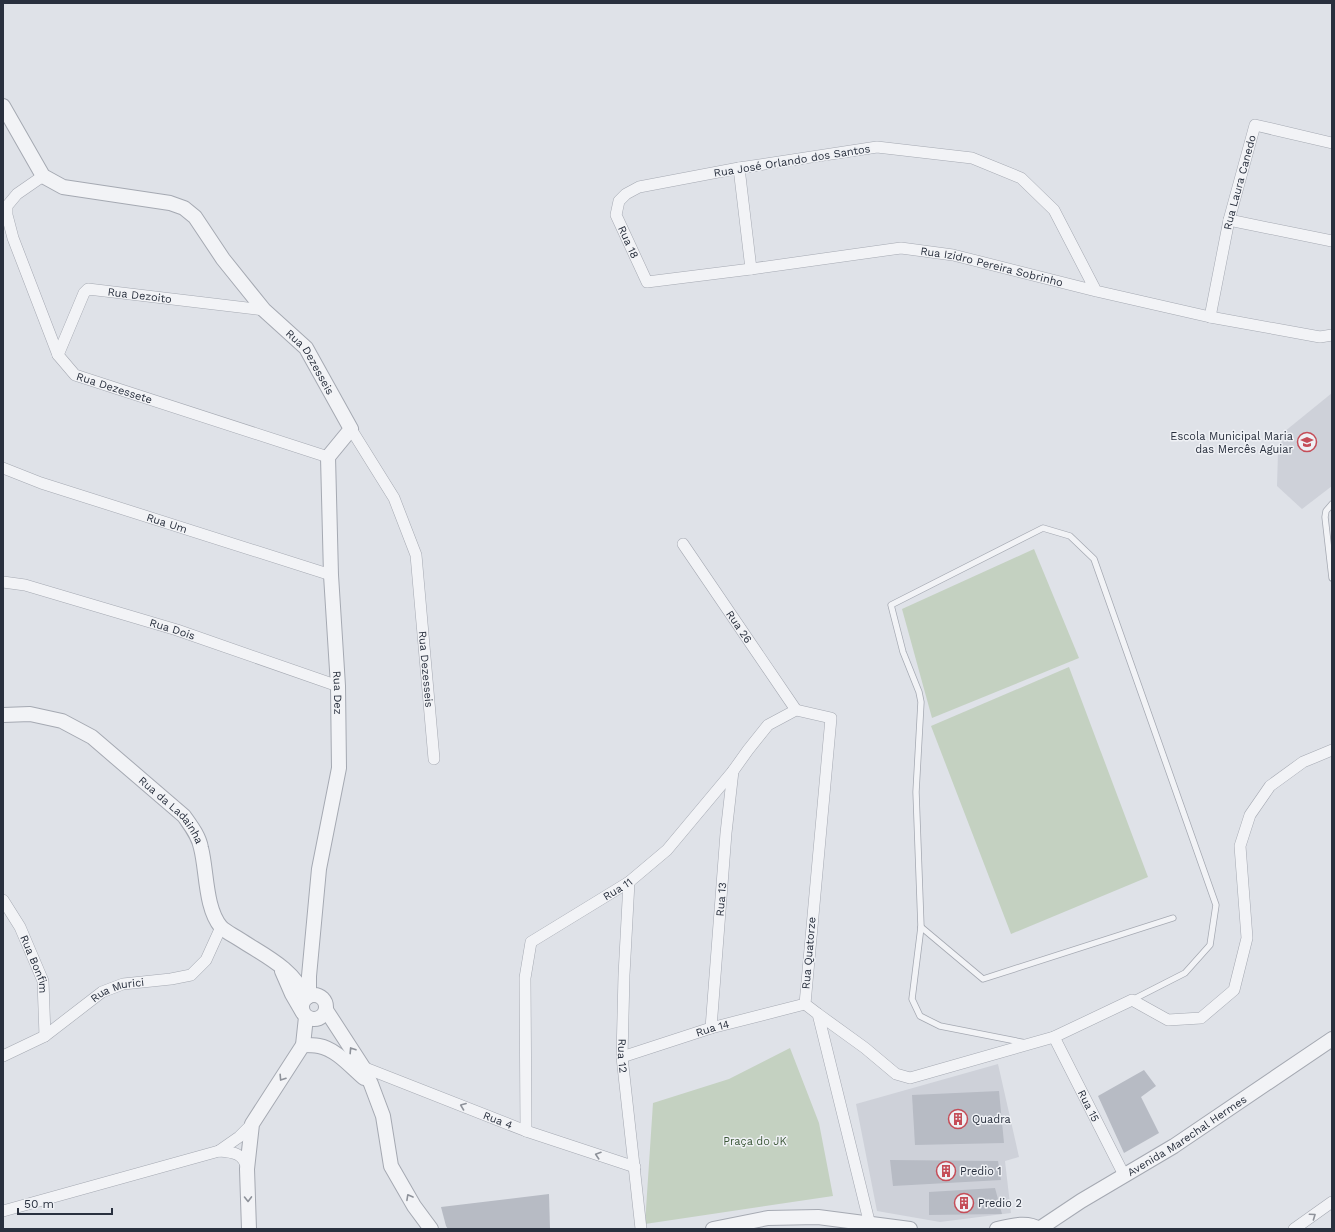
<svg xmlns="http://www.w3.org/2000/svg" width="1335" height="1232" font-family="'Work Sans',sans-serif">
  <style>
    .built { fill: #ced1d9 }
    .green { fill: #c4d1c1 }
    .building { fill: #b7bbc4 }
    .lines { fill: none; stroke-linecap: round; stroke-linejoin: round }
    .service-casing { stroke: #a5a9b2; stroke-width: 7 }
    .minor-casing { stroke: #a5a9b2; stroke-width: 12 }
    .tertiary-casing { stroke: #a5a9b2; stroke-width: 16 }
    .service { stroke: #f2f3f6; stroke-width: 5.5 }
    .minor { stroke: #f2f3f6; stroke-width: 11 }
    .tertiary { stroke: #f2f3f6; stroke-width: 14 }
    .oneway { stroke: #8e929a }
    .labels { text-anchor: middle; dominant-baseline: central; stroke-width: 3; stroke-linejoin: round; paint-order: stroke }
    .street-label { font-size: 11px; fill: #29303e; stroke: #eff1f5 }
    .poi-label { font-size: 11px; fill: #29303e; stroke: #eff1f5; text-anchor: start }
    .park-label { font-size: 11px; fill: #3c5838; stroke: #eff1f5 }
  </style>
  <rect width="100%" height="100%" fill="#dfe2e8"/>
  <g class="built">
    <path d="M1332,393v93l-30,23 -25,-23 1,-34 6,-20z"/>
    <path d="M998,1064l21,93 -14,4 6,52 -71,9 -63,-11 -21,-107z"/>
  </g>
  <g class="green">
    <path d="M1034,549l45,109 -147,60 -30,-109z"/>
    <path d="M1069,667l79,210 -137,57 -80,-208z"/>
    <path d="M790,1048l29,75 14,73 -188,28 8,-121 76,-24z"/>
  </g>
  <g class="building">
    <path d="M1144,1070l12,16 -15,11 18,36 -35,20 -26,-57z"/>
    <path d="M999,1091l5,52 -89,2 -3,-50z"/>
    <path d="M890,1160l108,1 3,19 -108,6z"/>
    <path d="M995,1188l7,26 -73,1v-23z"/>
    <path d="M549,1194l1,35h-102l-2,-3 -5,-19z"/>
  </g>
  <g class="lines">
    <defs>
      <g id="service">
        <path d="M1332,504l-6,7 -1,6 7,61"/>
        <path d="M921,927l62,52 190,-61"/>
        <path d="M1026,1043l-86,-17 -20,-10 -8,-17 9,-72 -5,-135 5,-90 -2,-10 -16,-40 -12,-47 152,-77 27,8 24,23 122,346 -6,40 -25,28 -53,27"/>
      </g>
      <g id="minor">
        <path d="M739,168l12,101"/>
        <path id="s1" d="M43,176l-26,18 -10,12v9l6,23 45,117 17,20 253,82"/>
        <path d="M1229,220l103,21"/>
        <path id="s2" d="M1096,291l-42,-81 -33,-32 -49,-20 -95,-11 -138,21 -100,19 -13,7 -7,7 -3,14 31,67 104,-13 150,-21 52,7 143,36 114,26 110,20 12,-2"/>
        <path id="s3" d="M1210,317l19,-97 26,-95 77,18"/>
        <path id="s4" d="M58,355l26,-62 4,-4 176,21"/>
        <path id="s5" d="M351,429l43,69 22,57 18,204"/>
        <path id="s6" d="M3,468l38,15 290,92"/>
        <path id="s7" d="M683,544l113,166"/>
        <path id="s8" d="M3,582l22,3 152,45 161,56"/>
        <path id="s9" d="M629,882l-5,93 -2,82 19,172"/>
        <path id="s10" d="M3,900l17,27 23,54 2,55"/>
        <path d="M818,1014l47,34 31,26 14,4 144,-41 78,-37 36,20 33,-2 33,-28 13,-52 -7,-92 10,-31 20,-29 33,-24 29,-12"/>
        <path id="s11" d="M711,1028l15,-195 7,-62"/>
        <path id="s12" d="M1054,1037l70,138"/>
        <path id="s13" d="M3,1056l42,-20 57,-44 21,-8 48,-5 20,-4 15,-15 15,-33"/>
        <path id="s14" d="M622,1057l89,-29 94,-24"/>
        <path id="s15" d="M363,1067l163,64 109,36"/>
        <path id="s16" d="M526,1131l-1,-153 6,-36 98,-60 38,-32 66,-79 15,-21 20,-25 28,-15 35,8 -26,286 13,10 52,211"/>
        <path d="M219,1151l20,-14 13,-13"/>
        <path d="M3,1211l216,-60c14,1 25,2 28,18"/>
        <path d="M1294,1229l38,-27"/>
      </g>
      <g id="tertiary">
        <path id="s17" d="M3,106l40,70 20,11 107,16 14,5 11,9 28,42 41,51 42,38 45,81 -23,28 3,118 7,111 1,82 -20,101 -10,107v20"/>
        <path id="s18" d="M3,715l27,-1 32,7 30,16 92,79c7,10 15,20 17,32 6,23 4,60 20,79 5,5 12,8 18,12 26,17 54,29 67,59"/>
        <path d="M282,971l10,23 11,19"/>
        <circle cx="314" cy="1007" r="12"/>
        <path d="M326,1010l37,57 8,17 12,32 8,50 23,40 17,23"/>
        <path d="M303,1045c5,0 10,0 16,1 17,3 32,21 45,32"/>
        <path d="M249,1229l-2,-60 5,-45 51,-79 3,-28"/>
        <path d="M713,1229l55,-11 50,-1 92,12"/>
        <path d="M997,1229c13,-3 30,-8 42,0"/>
        <path id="s19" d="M1039,1229l42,-28 93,-55 158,-107"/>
      </g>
    </defs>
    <use href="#service" class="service-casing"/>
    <use href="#minor" class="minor-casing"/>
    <use href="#tertiary" class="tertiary-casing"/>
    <use href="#service" class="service"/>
    <use href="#minor" class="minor"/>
    <use href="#tertiary" class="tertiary"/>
  </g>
  <defs><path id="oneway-chevron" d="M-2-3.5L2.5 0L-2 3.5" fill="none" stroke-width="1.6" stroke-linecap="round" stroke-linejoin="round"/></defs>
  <g class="oneway">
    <use href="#oneway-chevron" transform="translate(352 1050) rotate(-123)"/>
    <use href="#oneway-chevron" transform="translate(282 1078) rotate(123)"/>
    <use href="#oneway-chevron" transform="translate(463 1106) rotate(-159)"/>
    <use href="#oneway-chevron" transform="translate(598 1155) rotate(-162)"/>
    <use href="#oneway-chevron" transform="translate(409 1197) rotate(-119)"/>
    <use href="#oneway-chevron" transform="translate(248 1199) rotate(89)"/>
    <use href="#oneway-chevron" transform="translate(1313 1216) rotate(-35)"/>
  </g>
  <defs>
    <symbol id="school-ring" viewBox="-11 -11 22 22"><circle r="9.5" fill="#eff1f5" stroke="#c54d58" stroke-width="1.5"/><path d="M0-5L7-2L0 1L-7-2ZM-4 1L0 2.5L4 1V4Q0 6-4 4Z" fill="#c54d58"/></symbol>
    <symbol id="building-ring" viewBox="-11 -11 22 22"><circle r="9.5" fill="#eff1f5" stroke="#c54d58" stroke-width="1.5"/><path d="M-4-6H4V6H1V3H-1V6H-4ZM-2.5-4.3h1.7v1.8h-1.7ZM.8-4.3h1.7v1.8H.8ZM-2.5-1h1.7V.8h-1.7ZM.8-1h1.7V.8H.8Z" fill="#c54d58"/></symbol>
  </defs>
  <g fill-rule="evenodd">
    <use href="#school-ring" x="1296" y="431" width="22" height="22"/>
    <use href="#building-ring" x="947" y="1108" width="22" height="22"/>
    <use href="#building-ring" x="935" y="1160" width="22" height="22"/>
    <use href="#building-ring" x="953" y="1192" width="22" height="22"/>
  </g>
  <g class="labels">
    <g class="street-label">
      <text transform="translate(792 161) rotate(-9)">Rua José Orlando dos Santos</text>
      <text stroke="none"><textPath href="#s3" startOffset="138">Rua Laura Canedo</textPath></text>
      <text stroke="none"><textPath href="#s2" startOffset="596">Rua 18</textPath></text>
      <text stroke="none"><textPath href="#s2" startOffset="989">Rua Izidro Pereira Sobrinho</textPath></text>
      <text stroke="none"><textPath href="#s4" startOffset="125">Rua Dezoito</textPath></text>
      <text stroke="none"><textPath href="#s17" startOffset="427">Rua Dezesseis</textPath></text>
      <text stroke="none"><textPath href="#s1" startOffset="273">Rua Dezessete</textPath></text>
      <text stroke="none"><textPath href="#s6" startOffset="173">Rua Um</textPath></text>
      <text stroke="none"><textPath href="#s7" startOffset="100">Rua 26</textPath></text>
      <text stroke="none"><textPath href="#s8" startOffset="176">Rua Dois</textPath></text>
      <text stroke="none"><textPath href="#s5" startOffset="257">Rua Dezesseis</textPath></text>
      <text stroke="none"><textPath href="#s17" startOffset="778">Rua Dez</textPath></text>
      <text stroke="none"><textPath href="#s18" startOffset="202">Rua da Ladainha</textPath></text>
      <text stroke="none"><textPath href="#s16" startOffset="291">Rua 11</textPath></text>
      <text stroke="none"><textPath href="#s11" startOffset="129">Rua 13</textPath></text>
      <text transform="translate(809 953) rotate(-85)">Rua Quatorze</text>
      <text stroke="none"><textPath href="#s10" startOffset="72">Rua Bonfim</textPath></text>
      <text stroke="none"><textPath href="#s13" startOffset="134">Rua Murici</textPath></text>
      <text stroke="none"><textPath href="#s14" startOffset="95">Rua 14</textPath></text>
      <text stroke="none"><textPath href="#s9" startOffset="174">Rua 12</textPath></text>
      <text stroke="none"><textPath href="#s12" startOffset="77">Rua 15</textPath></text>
      <text stroke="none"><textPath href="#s15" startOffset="145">Rua 4</textPath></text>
      <text stroke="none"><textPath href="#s19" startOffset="175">Avenida Marechal Hermes</textPath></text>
    </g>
    <g class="poi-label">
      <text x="1293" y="436" text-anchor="end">Escola Municipal Maria<tspan x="1293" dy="13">das Mercês Aguiar</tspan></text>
      <text x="972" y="1119">Quadra</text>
      <text x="960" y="1171">Predio 1</text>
      <text x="978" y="1203">Predio 2</text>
    </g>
    <g class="park-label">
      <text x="755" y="1141">Praça do JK</text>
    </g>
  </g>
  <rect width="1335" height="1232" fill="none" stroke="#29303e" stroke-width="8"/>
  <path d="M18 1208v6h94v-6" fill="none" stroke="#29303e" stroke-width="2"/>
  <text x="24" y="1208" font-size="12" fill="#29303e" stroke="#eff1f5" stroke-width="3" paint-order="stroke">50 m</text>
</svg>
